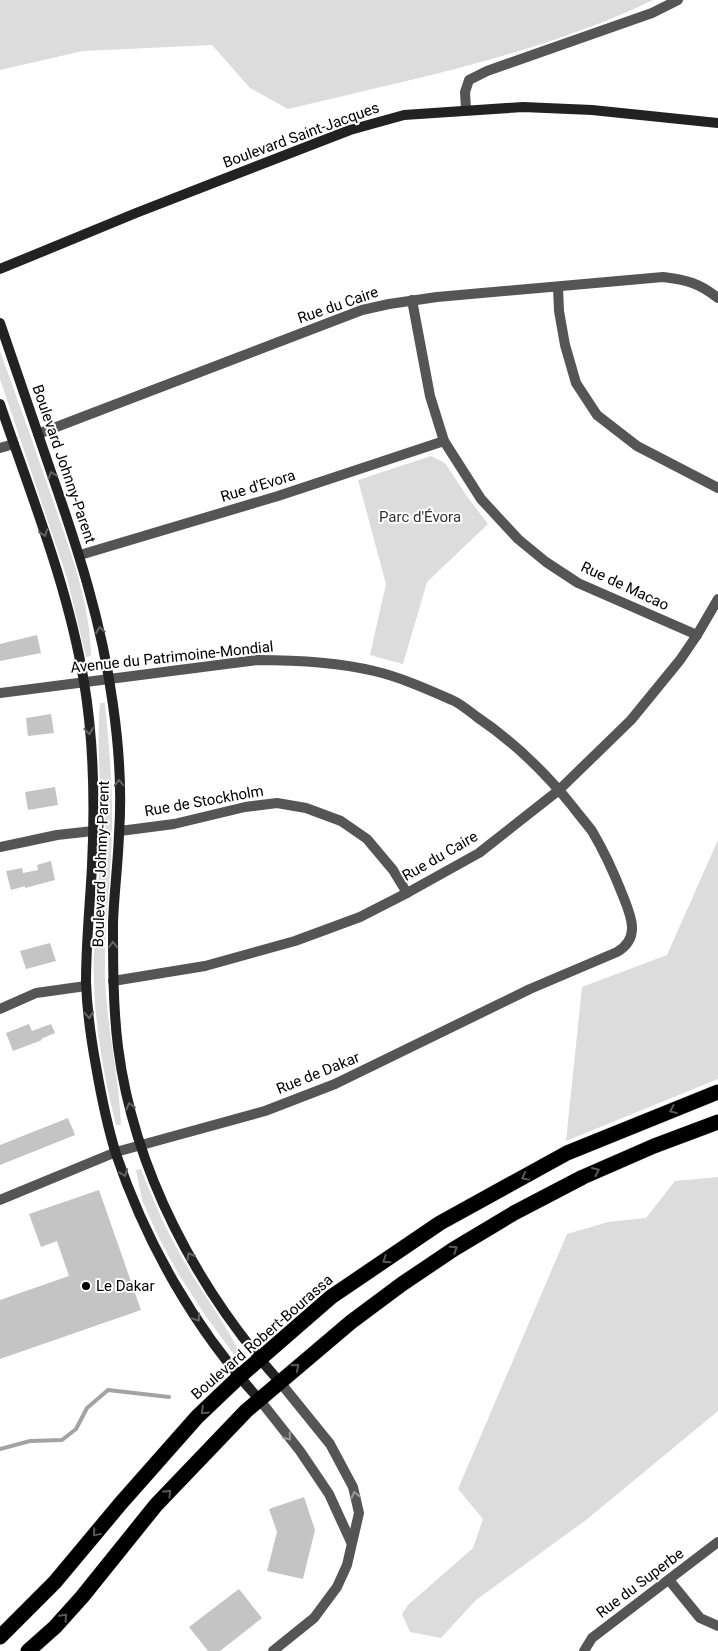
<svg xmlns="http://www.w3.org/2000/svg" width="718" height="1651" font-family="Roboto,sans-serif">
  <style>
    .green { fill: #dcdcdc }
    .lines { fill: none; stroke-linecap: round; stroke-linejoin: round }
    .stream { stroke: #a3a3a3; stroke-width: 4 }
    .building { fill: #c4c4c4 }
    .highway-casing { stroke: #dbdbdb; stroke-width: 16 }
    .street { stroke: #555; stroke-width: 10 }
    .secondary { stroke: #222; stroke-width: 10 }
    .highway { stroke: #000; stroke-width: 15 }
    .oneway { stroke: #646464 }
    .oneway2 { stroke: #595959 }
    .oneway3 { stroke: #999 }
    .poi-dot { fill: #000; stroke: #fff; stroke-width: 2 }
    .labels { text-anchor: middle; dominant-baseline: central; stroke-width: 4; stroke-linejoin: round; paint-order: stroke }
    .street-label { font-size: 15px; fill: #000; stroke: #fff }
    .park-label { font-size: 15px; fill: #333; stroke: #fff }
    .poi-label { font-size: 15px; fill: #000; stroke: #fff; text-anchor: start }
  </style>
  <rect width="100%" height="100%" fill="#fff"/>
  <g class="green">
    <path d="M0,0h653c-114,55 -242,79 -365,109l-38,-21 -38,-43 -129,6 -83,19z"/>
    <path d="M0,351c18,49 35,98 52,147 18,52 38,104 39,158l-5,1 -19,-79 -67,-199z"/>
    <path d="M431,456l14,7 21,32 22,29 -61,58 -24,82 -33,-9 16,-71 -28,-104z"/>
    <path d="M100,703h5c4,42 8,85 7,128 -1,48 -8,95 -7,144 1,50 14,99 16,150h-5c-14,-56 -24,-114 -22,-172 1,-40 6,-79 7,-118 1,-44 -5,-88 -1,-132z"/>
    <path d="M718,840v239l-152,62 16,-154 85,-32z"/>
    <path d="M141,1169c10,26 21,52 34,76 20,38 46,71 65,108l-5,3 -30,-41 -26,-40 -20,-37 -17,-38 -6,-30z"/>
    <path d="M718,1177v234l-132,109 -110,80 -35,38 -31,-6 -8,-18 6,-9 65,-57 10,-29 -25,-30 109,-255 41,-12 38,-4 29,-37z"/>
  </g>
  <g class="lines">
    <path class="stream" d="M0,1449l30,-8 32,-1 14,-11 11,-21 21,-18 61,7"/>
  </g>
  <g class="building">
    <path d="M37,635l4,18 -41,8v-17z"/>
    <path d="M51,714l3,19 -26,3 -2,-18z"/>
    <path d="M55,787l3,18 -30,5 -3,-18z"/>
    <path d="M51,861l4,19 -30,8v-2l-14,4 -5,-19 16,-3 1,5 15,-3 -1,-5z"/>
    <path d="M50,943l6,18 -30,8 -6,-18z"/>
    <path d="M29,1024l3,7 19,-7 4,9 -14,6 1,1 -29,11 -7,-18z"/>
    <path d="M68,1118l7,17 -75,30v-20z"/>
    <path d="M99,1190l42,120 -141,49v-59l69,-24 -12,-35 -16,6 -12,-33z"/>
    <path d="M304,1497l11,33 -12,49 -36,-8 10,-39 -8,-23z"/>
    <path d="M239,1589l23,29 -42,33h-12l-19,-24z"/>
  </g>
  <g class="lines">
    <defs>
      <g id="highway">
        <path d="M0,1637l55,-55 66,-79 76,-86 42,-40 92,-80 109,-74 127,-70 151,-61"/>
        <path d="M28,1651l27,-24 27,-30 74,-92 90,-94 105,-89 51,-38 52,-35 60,-36 69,-36 71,-31 64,-24"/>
      </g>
    </defs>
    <use href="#highway" class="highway-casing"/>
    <g class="street">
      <path d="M466,109l-1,-17 4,-12 18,-9 165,-58 26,-13"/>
      <path d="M558,287l1,24 6,34 11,38 21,32 40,31 81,42"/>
      <path d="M412,300l18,96 14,45 37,58 37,40 28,23 32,21 119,52"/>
      <path d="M38,434l324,-124 27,-6 48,-7 226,-20c24,3 36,6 55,21"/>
      <path d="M0,448l14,-4"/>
      <path d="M80,555l198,-59 166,-55"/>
      <path d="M0,693l257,-33c39,0 79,2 117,11 26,6 53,18 78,29 9,4 17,11 25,17 37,25 68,55 96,90 6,8 13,16 19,24 12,20 22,42 31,65 8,20 18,42 -6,56l-87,37 -195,95 -70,27 -149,41 -116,48"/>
      <path d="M120,831l54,-7 71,-17 32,-4 29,5 35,13 26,18 26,31 14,23"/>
      <path d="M0,847l57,-12 36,-4"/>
      <path d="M113,981l92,-15 90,-25 65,-24 47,-24 72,-40 80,-63 72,-70 49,-60 17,-25 21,-36"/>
      <path d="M0,1009l36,-16 50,-7"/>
      <path d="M259,1399l41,52 29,43 22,48"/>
      <path d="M669,1580l31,38 18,8"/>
      <path d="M273,1651l41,-33 23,-31 10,-22 12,-52 -6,-26 -23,-43 -51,-63"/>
      <path d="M584,1651l8,-13 126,-96"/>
    </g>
    <g class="secondary">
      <path d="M0,269l136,-56 214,-83 54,-15 119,-8 69,3 126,13"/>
      <path d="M0,323c17,49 34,99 51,149 27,77 51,151 62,233 6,42 9,86 6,129 -1,30 -5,60 -6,89 0,42 0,83 5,124 16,124 79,242 161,334"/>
      <path d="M0,404c31,91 68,182 84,278 10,60 11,123 8,184 -2,39 -6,77 -6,116 1,28 5,57 10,84 5,29 11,59 20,88 30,89 79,175 143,245"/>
    </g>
    <use href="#highway" class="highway"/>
  </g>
  <defs><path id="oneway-chevron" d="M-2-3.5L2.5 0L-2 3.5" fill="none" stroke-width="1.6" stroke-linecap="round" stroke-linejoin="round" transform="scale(1.25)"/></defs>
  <g class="oneway">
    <use href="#oneway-chevron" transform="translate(52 475) rotate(-109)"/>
    <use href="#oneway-chevron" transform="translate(44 533) rotate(71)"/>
    <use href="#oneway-chevron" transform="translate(100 630) rotate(-100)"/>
    <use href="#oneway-chevron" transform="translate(89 731) rotate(84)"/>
    <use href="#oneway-chevron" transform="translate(119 783) rotate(-91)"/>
    <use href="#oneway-chevron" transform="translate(113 945) rotate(-90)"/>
    <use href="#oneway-chevron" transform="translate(89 1015) rotate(85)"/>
    <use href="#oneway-chevron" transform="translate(130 1106) rotate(-104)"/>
    <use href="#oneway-chevron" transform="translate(124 1173) rotate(69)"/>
    <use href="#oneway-chevron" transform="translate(190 1256) rotate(-120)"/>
    <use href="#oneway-chevron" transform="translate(197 1318) rotate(56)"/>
  </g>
  <g class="oneway2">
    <use href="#oneway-chevron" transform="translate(673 1110) rotate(158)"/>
    <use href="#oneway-chevron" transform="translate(596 1171) rotate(-24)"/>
    <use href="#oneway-chevron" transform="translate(525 1177) rotate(151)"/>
    <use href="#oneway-chevron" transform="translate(454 1249) rotate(-33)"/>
    <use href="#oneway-chevron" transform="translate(386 1260) rotate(146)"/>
    <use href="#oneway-chevron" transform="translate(296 1367) rotate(-40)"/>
    <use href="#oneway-chevron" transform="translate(204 1411) rotate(137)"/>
    <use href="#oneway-chevron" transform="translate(168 1493) rotate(-46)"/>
    <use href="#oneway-chevron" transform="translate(96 1533) rotate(130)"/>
    <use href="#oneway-chevron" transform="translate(64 1617) rotate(-47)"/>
  </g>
  <g class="oneway3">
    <use href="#oneway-chevron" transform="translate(288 1437) rotate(51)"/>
    <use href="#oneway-chevron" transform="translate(355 1495) rotate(-103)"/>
  </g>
  <circle class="poi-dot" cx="86" cy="1286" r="5"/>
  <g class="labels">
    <g class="street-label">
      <text transform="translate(301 135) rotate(-20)">Boulevard Saint-Jacques</text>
      <text transform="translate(338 305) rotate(-19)">Rue du Caire</text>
      <text transform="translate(64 464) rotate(71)">Boulevard Johnny-Parent</text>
      <text transform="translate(258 486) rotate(-17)">Rue d'Evora</text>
      <text transform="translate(625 586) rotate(25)">Rue de Macao</text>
      <text transform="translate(172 657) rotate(-6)">Avenue du Patrimoine-Mondial</text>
      <text transform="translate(204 801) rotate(-10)">Rue de Stockholm</text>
      <text transform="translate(440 856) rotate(-30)">Rue du Caire</text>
      <text transform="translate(101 864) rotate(-88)">Boulevard Johnny-Parent</text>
      <text transform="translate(318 1073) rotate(-22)">Rue de Dakar</text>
      <text transform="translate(262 1337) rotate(-41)">Boulevard Robert-Bourassa</text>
      <text transform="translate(640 1583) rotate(-37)">Rue du Superbe</text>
    </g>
    <g class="park-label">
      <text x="420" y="517">Parc d'Évora</text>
    </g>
    <g class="poi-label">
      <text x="96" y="1286">Le Dakar</text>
    </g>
  </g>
</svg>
